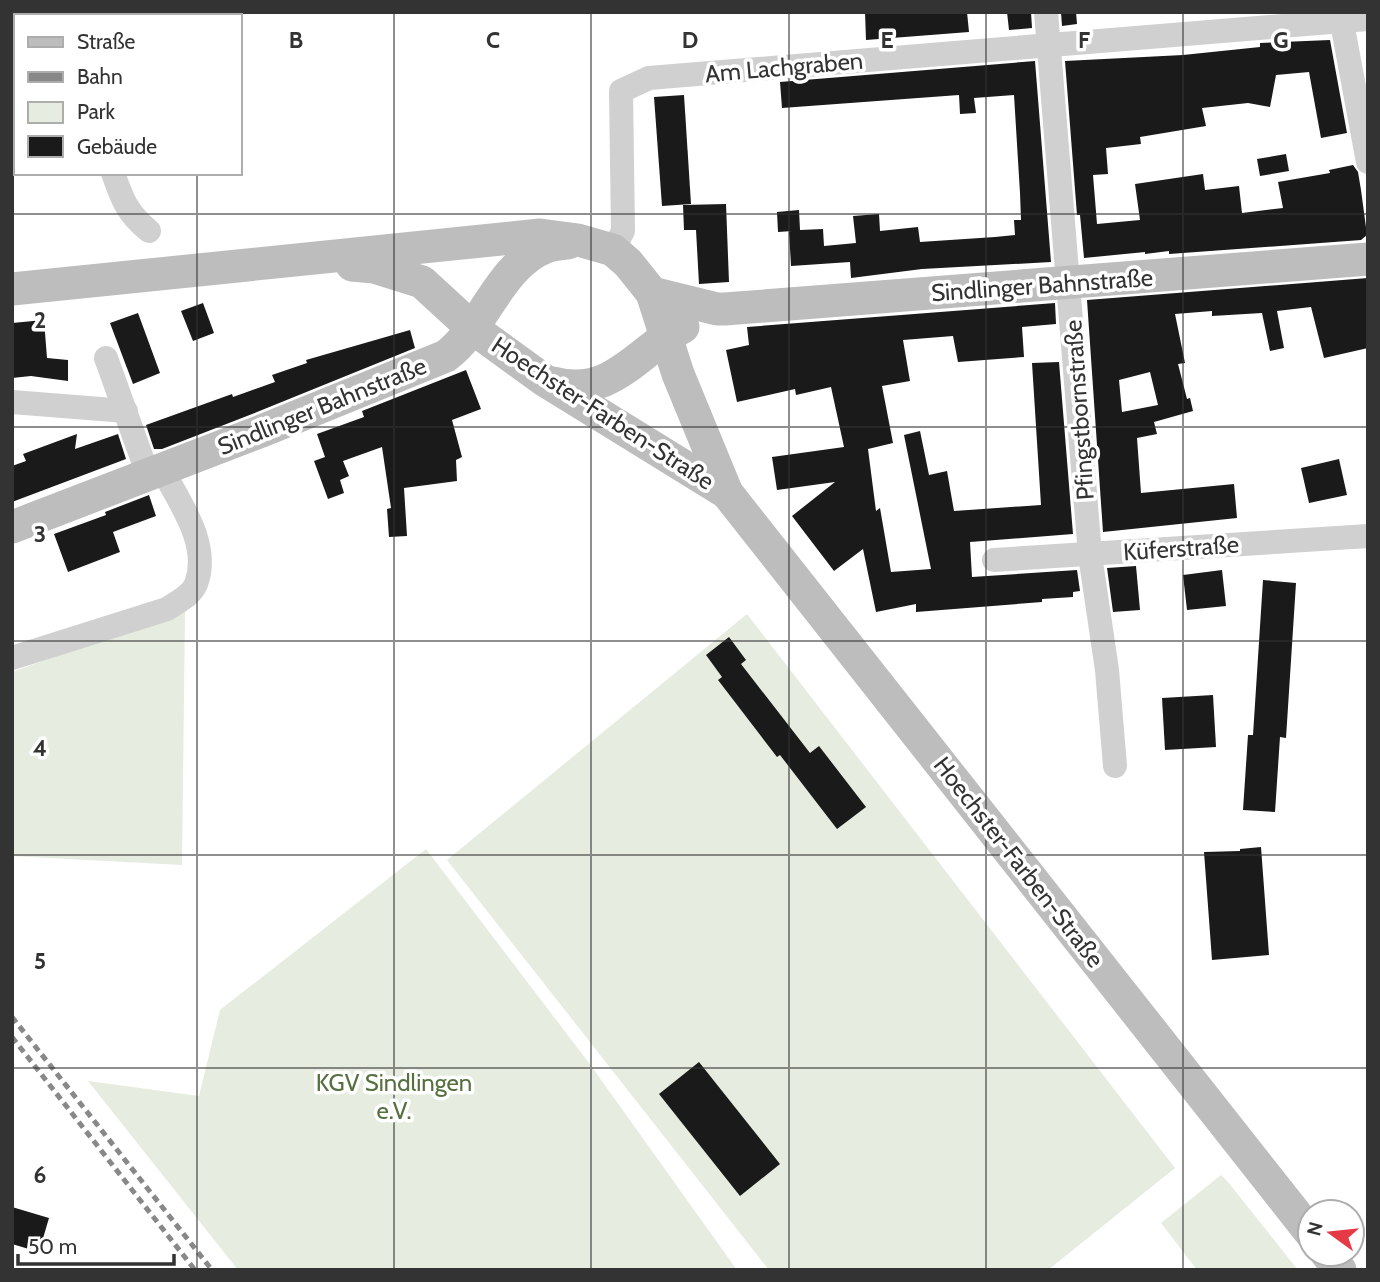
<svg xmlns="http://www.w3.org/2000/svg" width="1380" height="1282" font-family="Cabin,sans-serif">
  <style>
    .green { fill: #e6ecdf }
    .building { fill: #1a1a1a; fill-rule: evenodd }
    .lines { fill: none; stroke-linecap: round; stroke-linejoin: round }
    .street { stroke: #d0d0d0; stroke-width: 24 }
    .secondary { stroke: #bdbdbd; stroke-width: 33 }
    .rail { stroke: #888; stroke-width: 5; stroke-dasharray: 7 5; stroke-linecap: butt }
    .grid { fill: none; stroke: #333; stroke-width: 2; stroke-opacity: 0.55 }
    .labels { text-anchor: middle; dominant-baseline: central; stroke-width: 7; stroke-linejoin: round; paint-order: stroke }
    .street-label { font-size: 24px; fill: #333; stroke: #fff }
    .park-label { font-size: 24px; fill: #56703f; stroke: #fff }
    .grid-label { font-size: 23px; text-anchor: middle; font-weight: bold; fill: #333; stroke: #fff; stroke-width: 7; stroke-linejoin: round; paint-order: stroke }
  </style>
  <rect width="100%" height="100%" fill="#fff"/>
  <g class="green">
    <path d="M185,610l-3,255 -170,-9v-184z"/>
    <path d="M747,614l428,554 -127,102h-279l-322,-410z"/>
    <path d="M426,849l163,214 148,207h-499l-150,-189 111,15 21,-86z"/>
    <path d="M1221,1175l7,7 70,88h-101l-36,-47z"/>
  </g>
  <g class="building">
    <path d="M865,12h102l2,20 -103,8z"/>
    <path d="M1007,12h24l1,16 -23,2z"/>
    <path d="M1061,12h15l1,12 -15,2z"/>
    <path d="M1330,40l17,93 -26,5 -12,-66 -33,3 -6,32 -22,-4 -46,5 4,18 -66,11 1,7 -35,4 2,26 -15,1 4,49 43,-4 -5,-36 68,-10 2,16 34,-4 3,27 41,-5 -5,-26 52,-9 -1,-3 24,-5 5,7 3,18 6,45 -6,5 -192,14v-3l-24,3v-2l-61,6 -4,-43h-3l-12,-154 118,-6 77,-8v-4z"/>
    <path d="M1035,61l16,201 -129,7 -71,9 -1,-16 -59,4 -2,-35h3l-14,1 -1,-20 22,-2 1,20 23,-1 1,17 32,-3 -3,-27 26,-2 1,17 38,-4 2,15 75,-5 20,-2 -1,-15h7l-1,-27 -6,-98 -40,3 2,15 -16,1 -1,-19 -177,13 -2,-26z"/>
    <path d="M684,95l7,109 -29,2 -8,-109z"/>
    <path d="M1286,154l3,17 -29,5 -3,-17z"/>
    <path d="M726,204l3,78 -30,2 -3,-54h-12l-1,-25z"/>
    <path d="M1368,278v70l-44,10 -13,-51 -34,4 7,37 -14,3 -8,-38 -50,3v-5l-37,3 10,49 -7,1 9,35 3,-1 3,13 -39,11 3,12 -20,4 4,55 93,-9 3,34 -134,14 -16,-232zM1150,372l8,33 -36,7 -3,-32z"/>
    <path d="M203,303l11,30 -21,8 -12,-30z"/>
    <path d="M1055,303l1,21 -34,3 2,30 -66,5 -5,-26 -50,4 7,41 -28,5 11,57 -25,6 8,62 4,-3 11,64 40,-3 -27,-134 16,-4 9,44 18,-4 7,40 87,-6 -9,-142 27,-1 14,172 -103,8 2,35 105,-7 3,21 -7,1v5l-31,2v3l-126,10v-8l-40,8 -13,-63 -29,22 -42,-55 43,-34 -58,8 -5,-33 72,-10 -13,-60 -35,8 -1,-6 -58,13 -11,-52 23,-5 -2,-18z"/>
    <path d="M138,313l22,60 -27,11 -23,-61z"/>
    <path d="M44,320l3,38 21,2v21l-37,-5 -19,2v-55z"/>
    <path d="M410,330l5,18 -158,64 -95,37h-8l-8,-24 86,-31 1,3 42,-15 -3,-7 35,-12 -1,-3z"/>
    <path d="M466,370l15,39 -29,11 10,37 -6,3 1,21 -53,7 3,48 -18,1 -2,-28 4,-1 -9,-61 -39,14 6,15 -9,4 4,13 -16,6 -14,-38 11,-4 -8,-23 47,-17 -2,-6z"/>
    <path d="M77,434l-2,15 43,-15 8,25 -114,43v-36l14,-5 -3,-7z"/>
    <path d="M1339,459l8,36 -38,8 -8,-35z"/>
    <path d="M149,495l7,21 -43,16 7,20 -52,20 -14,-38 52,-19 -1,-3z"/>
    <path d="M1136,566l4,44 -27,2 -6,-44z"/>
    <path d="M1222,570l4,36 -39,4 -4,-35z"/>
    <path d="M1263,580l33,3 -10,155 -6,-1 -5,75 -32,-2 5,-75h5z"/>
    <path d="M729,637l17,23 -5,4 69,89 9,-7 47,61 -29,22 -57,-74 -3,2 -59,-77 4,-3 -16,-22z"/>
    <path d="M1213,695l3,52 -51,3 -3,-52z"/>
    <path d="M1261,847l8,108 -57,5 -8,-108 36,-1v-2z"/>
    <path d="M699,1062l81,102 -40,32 -81,-102z"/>
    <path d="M12,1207l37,11 -10,34 -27,-8z"/>
  </g>
  <g class="lines">
    <g class="street">
      <path d="M67,12l1,4"/>
      <path d="M1046,12l44,543 17,115 8,96"/>
      <path d="M1340,12l28,150"/>
      <path d="M113,173c9,26 14,40 36,58"/>
      <path d="M613,250l10,-19 -2,-140 28,-13 719,-59"/>
      <path d="M106,358l42,117"/>
      <path d="M12,402l114,9"/>
      <path d="M994,560l374,-24"/>
      <path d="M12,658l155,-49c10,-7 24,-13 29,-25 15,-40 -17,-82 -34,-115"/>
    </g>
    <g class="secondary">
      <path d="M352,265l22,2 48,15 49,45 73,53 183,113"/>
      <path d="M12,289l528,-54 38,5 35,10 15,13 24,30 26,81 49,119 583,739"/>
      <path d="M652,293l65,16h8l643,-50"/>
      <path d="M553,383c59,16 84,-32 130,-56"/>
      <path d="M12,527l252,-97 182,-74c39,-29 52,-90 100,-109 7,-3 15,-3 22,-4"/>
      <path d="M1327,1254l13,16"/>
    </g>
    <g class="rail">
      <path d="M12,1017l200,253"/>
      <path d="M12,1037l183,233"/>
    </g>
  </g>
  <path class="grid" d="M197,12v4M394,12v1258M591,12v1258M789,12v1258M986,12v1258M1183,12v1258M197,173v1097M12,214h1356M12,427h1356M12,641h1356M12,855h1356M12,1068h1356"/>
  <g class="labels">
    <g class="street-label">
      <text transform="translate(784 67) rotate(-5)">Am Lachgraben</text>
      <text transform="translate(1042 285) rotate(-4)">Sindlinger Bahnstraße</text>
      <text transform="translate(322 406) rotate(-22)">Sindlinger Bahnstraße</text>
      <text transform="translate(1079 410) rotate(-94)">Pfingstbornstraße</text>
      <text transform="translate(603 413) rotate(33)">Hoechster-Farben-Straße</text>
      <text transform="translate(1181 548) rotate(-4)">Küferstraße</text>
      <text transform="translate(1019 862) rotate(52)">Hoechster-Farben-Straße</text>
    </g>
    <g class="park-label">
      <text x="394" y="1082">KGV Sindlingen<tspan x="394" dy="28">e.V.</tspan></text>
    </g>
  </g>
  <g class="grid-label">
    <text x="296" y="48">B</text>
    <text x="493" y="48">C</text>
    <text x="690" y="48">D</text>
    <text x="887" y="48">E</text>
    <text x="1084" y="48">F</text>
    <text x="1281" y="48">G</text>
    <text x="40" y="328">2</text>
    <text x="40" y="542">3</text>
    <text x="40" y="756">4</text>
    <text x="40" y="969">5</text>
    <text x="40" y="1183">6</text>
  </g>
  <rect width="1380" height="1282" fill="none" stroke="#333333" stroke-width="28"/>
  <rect x="14" y="14" width="228" height="161" fill="#ffffff" stroke="#adadad" stroke-width="2"/>
  <rect x="28" y="37" width="35" height="10" fill="#bdbdbd" stroke="#adadad" stroke-width="2"/>
  <text x="77" y="49" font-size="21" fill="#333333">Straße</text>
  <rect x="28" y="72" width="35" height="10" fill="#888888" stroke="#adadad" stroke-width="2"/>
  <text x="77" y="84" font-size="21" fill="#333333">Bahn</text>
  <rect x="28" y="102" width="35" height="21" fill="#e6ecdf" stroke="#adadad" stroke-width="2"/>
  <text x="77" y="119" font-size="21" fill="#333333">Park</text>
  <rect x="28" y="136" width="35" height="21" fill="#1a1a1a" stroke="#adadad" stroke-width="2"/>
  <text x="77" y="154" font-size="21" fill="#333333">Gebäude</text>
  <g transform="translate(1331 1233) rotate(285)"><circle r="33" fill="#ffffff" stroke="#adadad" stroke-width="2"/>
  <path d="M0-5L12 26L0 18L-12 26Z" fill="#e63946"/>
  <text y="-10" font-size="19" font-weight="bold" text-anchor="middle" fill="#333333">N</text>
  </g>
  <path d="M18 1254v10h156v-10" fill="none" stroke="#333333" stroke-width="3.5"/>
  <text x="28" y="1254" font-size="21" fill="#333333" stroke="#ffffff" stroke-width="5" paint-order="stroke">50 m</text>
</svg>
